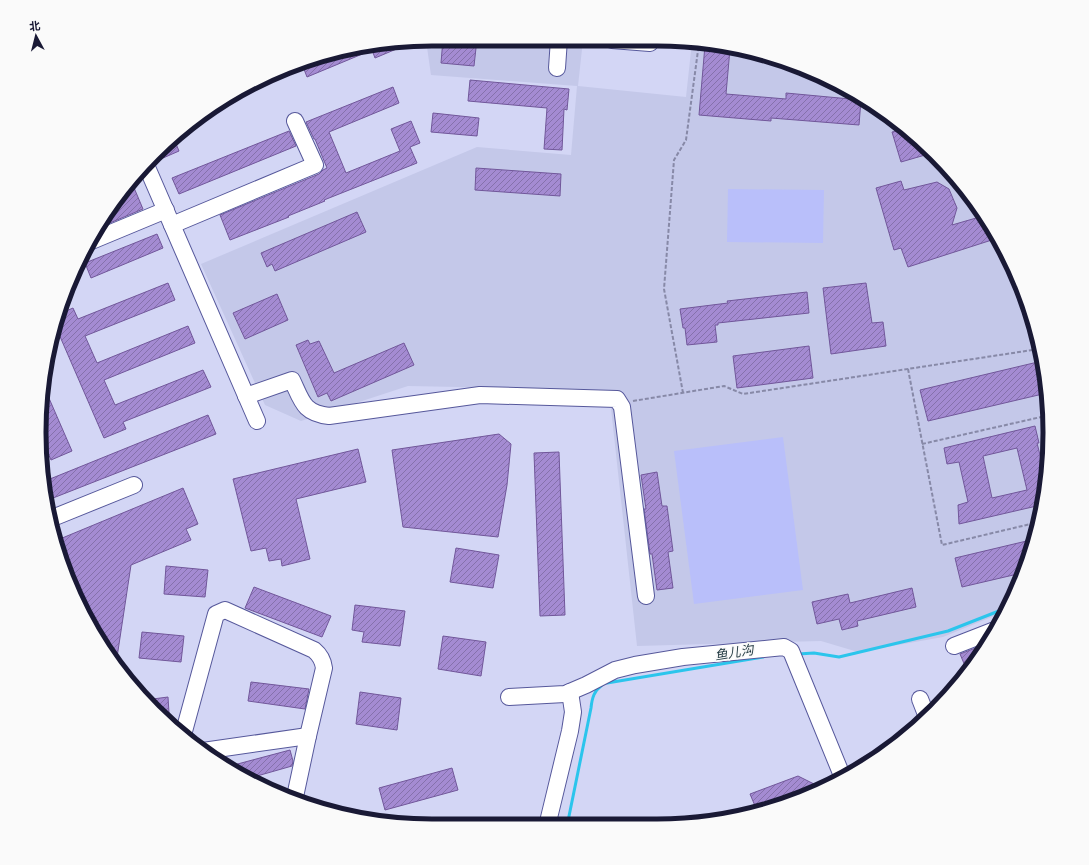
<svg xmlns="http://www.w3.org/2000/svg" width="1089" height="865" font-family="'Open Sans','Noto Sans SC',sans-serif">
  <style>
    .built { fill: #c4c8e9 }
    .park { fill: #b9bffa }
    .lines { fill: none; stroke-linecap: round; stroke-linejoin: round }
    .stream { stroke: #2bc5ec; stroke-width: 3 }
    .building { fill: url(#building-hatch); stroke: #71579a; fill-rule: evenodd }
    .minor-casing { stroke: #56589b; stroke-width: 18 }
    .path { stroke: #8789a7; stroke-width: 2; stroke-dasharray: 4 2; stroke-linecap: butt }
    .minor { stroke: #fff; stroke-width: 16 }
    .labels { text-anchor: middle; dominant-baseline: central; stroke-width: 3.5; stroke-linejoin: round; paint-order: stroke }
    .water-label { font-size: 13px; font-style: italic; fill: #243b43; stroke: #fafafa }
    .rim { fill: none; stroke: #191935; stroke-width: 5 }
  </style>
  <defs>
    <pattern id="building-hatch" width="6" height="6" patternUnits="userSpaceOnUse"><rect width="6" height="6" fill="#a48bd2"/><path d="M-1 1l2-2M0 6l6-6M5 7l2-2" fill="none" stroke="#8571ab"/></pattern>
  </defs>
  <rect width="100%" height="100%" fill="#d3d6f5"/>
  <path class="built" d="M433,39l150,1 -5,46 108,11 6,-55 91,18 70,32 63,45 36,36 45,63 32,70 18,75 2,77 -12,77 -28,72 -3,4 -63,26 -85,15 -37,-11 -184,5 -28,-256 -201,-4 -107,35 -36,-16 -64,-141 276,-117 94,8 6,-69 -146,-11 -5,-35z"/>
  <g class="park">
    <path d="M728,189l96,1 -1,53 -96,-1z"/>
    <path d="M783,437l20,153 -109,14 -20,-153z"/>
  </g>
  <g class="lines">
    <g class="stream">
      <path d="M798,654l16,-1 25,4 109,-26 61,-24"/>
      <path d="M607,683l156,-26"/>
      <path d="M567,826l24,-118c1,-10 3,-17 11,-23"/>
    </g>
  </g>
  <g class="building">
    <path d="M443,39h34l-3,27 -33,-3z"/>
    <path d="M405,43l1,2 -31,13 -3,-8 -65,27 -5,-13 29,-12z"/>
    <path d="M705,45l25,4 -4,45 60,5v-6l75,7 -2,25 -88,-7v3l-72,-6z"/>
    <path d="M470,80l99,9 -2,21 -3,-1 -2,41 -18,-1 3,-41 -79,-7z"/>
    <path d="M393,87l6,16 -70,29 17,41 54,-22 -9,-22 20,-8 9,22 -10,4 7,16 -93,37 1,1 -37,15 1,1 -59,23 -10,-25 99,-41 4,-4 4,-2 -12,-29h-1l-8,-17z"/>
    <path d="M433,113l46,5 -2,18 -46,-4z"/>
    <path d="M905,129l4,12 9,-3 14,15 -31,9 -9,-30z"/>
    <path d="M289,131l7,15 -117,48 -7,-16z"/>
    <path d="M174,139l5,12 -16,7 -3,-8z"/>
    <path d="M476,168l85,6 -1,22 -85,-6z"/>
    <path d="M901,181l3,9 33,-8 12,7 8,19 -5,17 31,-9 15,22 -90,29 -7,-19 -7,2 -18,-62z"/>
    <path d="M132,183l11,26 -45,19 17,-22z"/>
    <path d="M357,212l9,20 -91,39 -3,-7 -5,3 -6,-14z"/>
    <path d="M157,234l6,14 -72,30 -6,-15z"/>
    <path d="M168,283l7,17 -90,36 12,27 91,-37 7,17 -91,37 11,25 88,-35 8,17 -88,35 3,7 -22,9 -49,-113 4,-11 14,-6 5,11z"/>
    <path d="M866,283l6,40 11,-1 3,24 -55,8 -8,-66z"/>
    <path d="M807,292l2,21 -91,10v2h-3l2,17 -30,3 -2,-17h-2l-3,-19 48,-6 -1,-2z"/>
    <path d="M277,294l11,26 -43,19 -12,-26z"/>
    <path d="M308,340l2,4 9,-3 15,32 70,-30 10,22 -83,36 -4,-8 -9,4 -22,-52z"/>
    <path d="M809,346l4,32 -76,10 -4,-32z"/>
    <path d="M1042,361l5,20v12l-119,28 -8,-31z"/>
    <path d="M45,389l27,62 -21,9 -12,-28z"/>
    <path d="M208,415l8,19 -168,66 -3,-19z"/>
    <path d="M1035,426l4,17h-2l9,36 -5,26 -82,19 -1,-19 10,-3 -9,-40 -12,2 -3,-16zM1017,448l10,42 -35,8 -9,-42z"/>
    <path d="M499,434l12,10 -4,41 -9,52 -95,-10 -11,-77z"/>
    <path d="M358,449l8,33 -70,17 14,60 -28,7 -1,-7 -12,2 -3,-13 -15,3 -18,-72z"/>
    <path d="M559,452l6,163 -25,1 -6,-163z"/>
    <path d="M657,472l5,34h5l6,45 -5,1 5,36 -16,2 -5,-36h-2l-6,-45h2l-5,-34z"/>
    <path d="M183,488l15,36 -12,5 5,11 -60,25 -15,99 -24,-35 -37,-88z"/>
    <path d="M1035,539l-13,34 -60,14 -7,-29z"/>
    <path d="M456,548l43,7 -6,33 -43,-6z"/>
    <path d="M166,566l42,4 -3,27 -41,-3z"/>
    <path d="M254,587l77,29 -9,21 -77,-29z"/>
    <path d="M912,588l4,19 -59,14 1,5 -16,4 -3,-11 -22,5 -5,-22 36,-8 2,9z"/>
    <path d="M355,605l50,6 -5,35 -38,-4 2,-10 -12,-2z"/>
    <path d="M142,632l42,4 -3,26 -42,-4z"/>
    <path d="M443,636l43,6 -5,34 -43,-7z"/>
    <path d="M986,644l-17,28 -1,1 -8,-19z"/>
    <path d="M251,682l58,7 -4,20 -57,-8z"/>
    <path d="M360,692l41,6 -4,32 -41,-6z"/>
    <path d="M168,697l1,16 -9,1 -15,-14z"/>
    <path d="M290,750l3,11 -1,5 -42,12 -20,-12z"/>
    <path d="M452,768l6,22 -73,20 -6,-22z"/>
    <path d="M798,776l22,11 -62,26 -8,-19z"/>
  </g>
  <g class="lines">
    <defs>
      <g id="minor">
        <path d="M612,40l38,3"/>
        <path d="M557,68l2,-29"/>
        <path d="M146,165l111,256"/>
        <path d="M172,225l143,-60 -20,-44"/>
        <path d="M89,242l77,-32"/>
        <path d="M246,396l46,-16c10,21 11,33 37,36l151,-21 137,4 5,8 24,189"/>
        <path d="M50,519l84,-34"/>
        <path d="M954,646l41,-16"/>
        <path d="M509,697l56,-3 21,-9 29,-15 20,-5 48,-8 101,-10 7,4 52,127"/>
        <path d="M920,699l7,18"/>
        <path d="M183,735l33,-121 9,-4 89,40c6,5 9,10 10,18l-16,68 -12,56 -3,7"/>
        <path d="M203,751l105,-15"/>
        <path d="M547,826l23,-95 3,-19 -3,-20"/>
      </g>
    </defs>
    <use href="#minor" class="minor-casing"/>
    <g class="path">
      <path d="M908,369l34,176 97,-23"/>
      <path d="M683,393l-19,-104 10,-129 12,-20 13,-97"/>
      <path d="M633,401l91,-15 19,8 296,-45"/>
      <path d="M922,444l119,-27 7,7"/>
    </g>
    <use href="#minor" class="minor"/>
  </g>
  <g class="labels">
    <g class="water-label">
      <text transform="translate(734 652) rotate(-9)">鱼儿沟</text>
    </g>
  </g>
  <path d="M0 0H1089V865H0ZM432 46H657A386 386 0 0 1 1043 432V433A386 386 0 0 1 657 819H432A386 386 0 0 1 46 433V432A386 386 0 0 1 432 46Z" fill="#fafafa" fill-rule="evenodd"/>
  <path class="rim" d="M432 46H657A386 386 0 0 1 1043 432V433A386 386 0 0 1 657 819H432A386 386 0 0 1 46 433V432A386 386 0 0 1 432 46Z"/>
  <g transform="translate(36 36) rotate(353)" stroke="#fafafa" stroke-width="3" paint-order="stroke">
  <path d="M0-3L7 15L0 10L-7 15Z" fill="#191935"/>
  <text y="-6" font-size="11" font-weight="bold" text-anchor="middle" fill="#191935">北</text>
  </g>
</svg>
